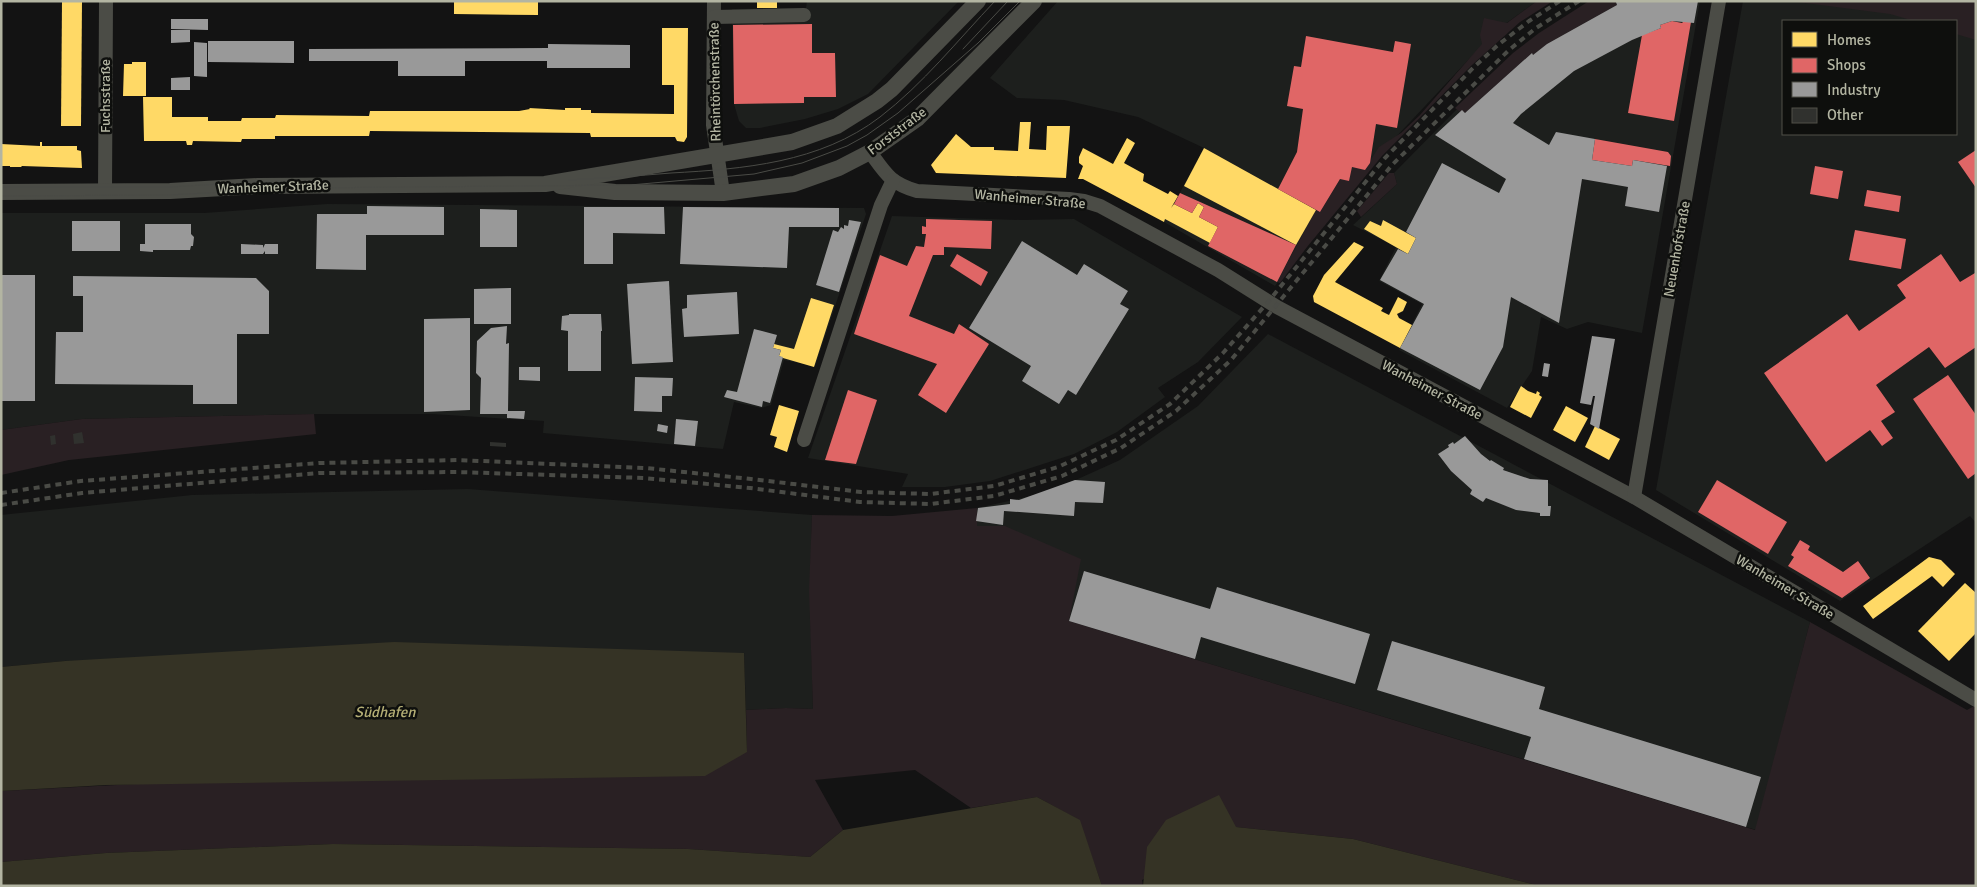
<svg xmlns="http://www.w3.org/2000/svg" width="1977" height="887" font-family="Signika,sans-serif">
  <style>
    .built { fill: #1d1f1d; fill-rule: evenodd }
    .green { fill: #292023 }
    .water { fill: #353325 }
    .homes { fill: #ffd966 }
    .shops { fill: #e06666 }
    .industry { fill: #999 }
    .building { fill: #30312e }
    .lines { fill: none; stroke-linecap: round; stroke-linejoin: round }
    .minor { stroke: #4b4c46; stroke-width: 14 }
    .tertiary { stroke: #4b4c46; stroke-width: 16 }
    .tram { stroke: #4a4b46; stroke-width: 1 }
    .rail { stroke: #4a4b46; stroke-width: 4; stroke-dasharray: 6 5; stroke-linecap: butt }
    .labels { text-anchor: middle; dominant-baseline: central; stroke-width: 5; stroke-linejoin: round; paint-order: stroke }
    .street-label { font-size: 14px; fill: #b3b5a2; stroke: #0e0f0d }
    .water-label { font-size: 15px; font-style: italic; fill: #b4ae75; stroke: #0e0f0d }
  </style>
  <rect width="100%" height="100%" fill="#131313"/>
  <g class="built">
    <path d="M807,1h152l-91,93 -30,15 -33,10 -45,9h-14l-7,-7 -5,-17 -2,-95 74,-1z"/>
    <path d="M1058,1h479l-36,26 -30,30 -106,113 -37,40 -53,76 -111,-64 40,-74 -66,-31 -74,-17 -47,-2 -27,-20z"/>
    <path d="M1613,1h87l-58,332 -54,-11 -21,7 -26,-12 -9,54 -25,37 -108,-58 23,-46 -43,-23 17,-34 -43,-22 44,-41 -3,-11 64,-65 5,4 48,-48z"/>
    <path d="M1743,1h233v522l-6,-7 -130,85 -184,-111zM1783,21h173v113h-173z"/>
    <path d="M327,204l537,4 2,6 -51,152 -31,-6 -13,45 -10,3 -27,-6 -11,47 -180,-16 1,-12 -112,-7h-118l-232,5 -81,11v-217h203z"/>
    <path d="M892,216l130,4 52,-1 168,98 -44,45 -40,26 7,9 -48,35 -43,22 -84,27 -45,6h-43l6,-13 -100,-16z"/>
    <path d="M1268,334l542,288 -54,208 -687,-209 -93,-95 1,-18 72,-16 71,-32 78,-54z"/>
    <path d="M468,489l344,26 -2,79 3,115 -27,-1 -40,2 -2,-57 -679,8 -64,6v-152l191,-20z"/>
  </g>
  <g class="green">
    <path d="M1537,1h16l-33,21 -48,43 -90,91 -75,91 -27,36 -3,-1 39,-72 4,2 20,-33 9,1 3,-13 13,2 14,-22 22,-14 19,-18 62,-71 -2,-9 4,-17 23,5z"/>
    <path d="M1589,1h29l-2,1 1,3 -70,39 -14,11 -1,-2 -67,60 -3,-2 -2,1 -5,-4 58,-55 26,-20z"/>
    <path d="M1790,1h186v39l-20,-6v-13h-42l-24,-7z"/>
    <path d="M1389,173h5l3,11 -36,33 -4,-6z"/>
    <path d="M314,414l2,20 -247,26 -68,15v-45l81,-11z"/>
    <path d="M977,508v18h28l76,33 -12,62 686,209 55,-208 157,88 9,-5v181h-436l-187,-47 -117,-12 -94,53 1,6h-41l-23,-66 -42,-23 -66,11 -56,-38 -100,10 28,50 -33,27 -122,-8 -355,-5 -227,9 -105,9v-71l746,-39 -1,-42 40,-2 27,1 -4,-119 3,-75 80,1z"/>
  </g>
  <g class="water">
    <path d="M394,642l350,11 3,99 -42,24 -599,9 -105,6v-124l64,-6z"/>
    <path d="M1219,795l17,32 117,12 187,47h-397l4,-39 19,-27z"/>
    <path d="M1037,797l43,23 22,66h-1101v-24l105,-9 227,-9 355,5 122,8 33,-27z"/>
  </g>
  <g class="homes">
    <path d="M62,1h20l-1,125h-20z"/>
    <path d="M454,1h84v14l-84,-1z"/>
    <rect x="757" y="1" width="20" height="7"/>
    <path d="M662,28h26l-1,109 -3,5 -7,-1 -2,-4h-84l-1,-4 -220,-2 -1,5h-94v3h-33l-1,3 -48,-1 -1,4h-5l-1,-4h-42l-1,-44h29v20h36v4h33l1,-3h33l1,-3 93,1 1,-5h149l11,-2 -1,-1 36,2v-2h16v2h10v3l83,1v-29h-12z"/>
    <path d="M132,62h14v34h-23l1,-32h8z"/>
    <path d="M1020,122h11l-2,27 17,1 1,-24h23l-4,52 -130,-5 -5,-8 25,-31 15,13h23v3l24,1z"/>
    <path d="M1127,138l8,5 -11,20 20,11 -1,7 25,13 2,-3 8,5 -7,12 3,-4 18,9 6,-10 6,4 -5,10 19,10 -8,16 -45,-24 -1,3 -81,-43h-5l5,-13 -4,-3v-6l4,-9 30,16z"/>
    <path d="M40,142h2v4h35v4l4,1 1,17 -60,-2 -1,1h-11v-1h-9v-22l39,2z"/>
    <path d="M1204,148l112,62 -20,35 -112,-59z"/>
    <path d="M1383,220l33,18 -8,16 -44,-25 6,-8 11,5z"/>
    <path d="M1354,242l10,5 -29,35 48,26 -2,3 8,4 9,-18 9,5 -4,9 -6,3 2,4 13,7 -12,23 -86,-46 -1,-6 11,-21z"/>
    <path d="M811,298l23,7 -20,62 -31,-9 -4,-2 2,-6 -8,-2 1,-4 20,5z"/>
    <path d="M1521,386l7,5 8,3 1,-3 3,2 -1,2 3,2 -11,21 -21,-11z"/>
    <path d="M779,405l20,6 -12,41 -13,-5 3,-10 -7,-2z"/>
    <path d="M1566,406l22,12 -13,24 -22,-12z"/>
    <path d="M1595,426l25,13 -11,21 -24,-13z"/>
    <path d="M1929,557l12,3 14,14 -12,13 -11,-11 -59,43 -10,-13z"/>
    <path d="M1965,583l11,10v40l-27,28 -31,-30z"/>
  </g>
  <g class="shops">
    <path d="M1672,21l10,2 1,-1h8l-17,99 -46,-8 14,-78 19,-7 -1,-3z"/>
    <path d="M812,24v29h23l1,44h-32v6l-70,1 -1,-79z"/>
    <path d="M1306,36l87,16 2,-11 16,3 -14,84 -21,-4 -6,39 -5,7 -13,-3 -3,14 -9,-2 -20,33 -42,-23 19,-37 6,-43 -16,-3 7,-40 7,1z"/>
    <path d="M1595,139l73,13 3,4 -1,10 -37,-6 -1,6 -40,-6z"/>
    <path d="M1976,150v38l-18,-26z"/>
    <path d="M1815,166l28,5 -5,28 -28,-5z"/>
    <path d="M1867,190l34,6 -2,16 -35,-6z"/>
    <path d="M1180,193l116,52 -19,37 -69,-36 10,-19 -19,-10 5,-10 -6,-4 -6,10 -18,-9z"/>
    <path d="M926,219l66,2 -1,28 -47,-2v8h-11l-24,61 45,18 5,-10 30,20 -43,69 -28,-18 19,-31 -83,-30 26,-79 27,11 9,-20 8,1 2,-13h-4v-8l4,1z"/>
    <path d="M1855,230l51,9 -5,30 -52,-9z"/>
    <path d="M957,254l31,18 -7,14 -31,-20z"/>
    <path d="M1941,254l19,28 15,-9 1,1v73l-31,21 -16,-21 -53,38 19,27 -14,9 12,17 -11,8 -12,-16 -44,32 -62,-89 83,-59 12,17 47,-33 -9,-13z"/>
    <path d="M1948,375l28,40v58l-8,6 -55,-80z"/>
    <path d="M848,390l29,10 -21,64 -31,-4z"/>
    <path d="M1717,480l70,42 -19,32 -70,-42z"/>
    <path d="M1800,540l10,6 -2,4 35,22 15,-11 12,17 -28,20 -54,-32 6,-9 -3,-2z"/>
  </g>
  <g class="industry">
    <path d="M1618,1h80l-4,22 -22,-2 -12,4 1,3 -29,12 -58,31 -53,43 -8,9 36,22 7,-13 39,7 -3,21 40,6 1,-6 34,6 -8,46 -34,-6 3,-19 -46,-8 -23,144 -48,-26 -8,50 -23,43 -80,-42 24,-44 -44,-24 18,-31 10,5 8,-16 -10,-6 36,-69 57,30 7,-14 -71,-44 27,-25 3,3 67,-60 1,2 14,-11 70,-39 -1,-3z"/>
    <path d="M171,19h37v11l-37,-1z"/>
    <path d="M171,30h19v12l-19,1z"/>
    <path d="M208,41h86v22l-86,-1z"/>
    <path d="M194,42l13,1v34l-13,-1z"/>
    <path d="M548,44l82,1v23h-83v-7h-82v15h-67v-15h-89v-12l239,-1z"/>
    <path d="M190,77v13h-19v-12z"/>
    <path d="M367,206l77,1v28h-78v35l-50,-1 1,-55h50z"/>
    <path d="M584,207h80l1,27 -52,-1v31h-29z"/>
    <path d="M683,207l156,1v19h-50l-2,41 -107,-4z"/>
    <path d="M480,209l37,1v37h-37z"/>
    <path d="M849,220l12,2 -22,70 -23,-7 17,-55 5,2 3,-5 3,2v-4l4,1z"/>
    <rect x="72" y="221" width="48" height="30"/>
    <path d="M145,224h46v10l3,3 -1,9h-2l-1,4h-37v2l-13,-1v-7h5z"/>
    <path d="M1022,241l55,34 7,-11 44,27 -8,13 9,5 -53,86 -8,-5 -9,14 -37,-23 9,-15 -62,-38z"/>
    <path d="M241,244l22,1v3l2,-4h13v10h-13v-3l-2,3h-22z"/>
    <rect x="1" y="275" width="34" height="126"/>
    <path d="M73,276l183,2 13,13v43h-32v70h-44v-19l-138,-1 1,-52h27v-36h-10z"/>
    <path d="M669,281l4,81 -41,2 -5,-80z"/>
    <path d="M511,288v36h-37v-35z"/>
    <path d="M737,292l2,42 -55,3 -2,-28 5,-1v-13z"/>
    <path d="M569,314h32l1,17h-1v40h-33v-40l-7,-1 1,-14 7,-1z"/>
    <path d="M470,318v92l-46,2v-93z"/>
    <path d="M507,326l-1,18 3,-1 -1,68h17l-1,8 -17,-1v-4h-27l1,-36 -5,-5 1,-32 14,-13z"/>
    <path d="M754,329l23,6 -4,13 8,2 -2,6 4,1 -13,46 -7,-2 -1,6 -38,-10 3,-7 10,2z"/>
    <path d="M1592,336l23,3 -16,90 -9,-5 5,-28h-2l-2,9 -11,-2z"/>
    <path d="M1544,363l6,1 -2,13 -6,-1z"/>
    <path d="M519,367h21v14l-21,-1z"/>
    <path d="M635,377l38,1 -1,18h-10v16l-28,-1z"/>
    <path d="M676,419l22,2 -3,25 -21,-2z"/>
    <path d="M658,424l10,2 -1,7 -10,-2z"/>
    <path d="M1465,436l16,18 9,7 1,-1 13,8 -1,2 27,9 18,1v26h3l-1,10h-10v-3l-24,-3 -30,-12 -3,4 -13,-8 2,-4 -21,-19 -13,-17 11,-7 -1,-2 5,-3 1,2z"/>
    <path d="M1075,480l30,2 -2,21 -28,-1 -1,14 -70,-5 -1,14 -27,-4 2,-13 32,-4v-5l9,1z"/>
    <path d="M1084,571l126,38 7,-22 153,47 -15,50 -154,-47 -6,22 -126,-38z"/>
    <path d="M1392,641l153,46 -6,22 222,68 -15,50 -222,-68 7,-22 -154,-47z"/>
  </g>
  <g class="building">
    <path d="M82,432l2,11 -10,1 -1,-10z"/>
    <path d="M55,435l1,9 -5,1 -1,-9z"/>
    <path d="M490,442l16,1v4l-16,-1z"/>
  </g>
  <g class="lines">
    <g class="minor">
      <path d="M714,1l-1,124 10,68"/>
      <path d="M714,17l90,-2"/>
      <path d="M870,152c16,22 20,31 47,39l152,8 15,2 16,5 118,64 59,37 357,190 342,203"/>
      <path d="M105,191l1,-190"/>
      <path d="M804,440l77,-235 12,-25"/>
      <path d="M1634,497l85,-496"/>
    </g>
    <g class="tertiary">
      <path d="M560,186l55,6 108,1 71,-9 45,-16 31,-16 47,-33 117,-118"/>
      <path d="M1,192l169,-1 88,-5 287,-2 247,-42 45,-16 40,-25 15,-12 86,-88"/>
    </g>
    <g class="tram">
      <path d="M963,49l45,-48"/>
      <path d="M569,180c34,-2 68,-4 102,-7 72,-4 149,-10 209,-56 43,-33 78,-77 115,-116"/>
      <path d="M1,187h168l88,-5 72,-2"/>
      <path d="M1,196l168,-1 131,-7 330,-3 124,-11 48,-11 45,-17 20,-11 31,-22 80,-70 42,-42"/>
    </g>
    <g class="rail">
      <path d="M1,493l80,-12 238,-18 138,-3 189,8 105,11 110,13 69,2 64,-8 64,-19 58,-27 54,-36 53,-51 45,-51 117,-144 89,-91 24,-22 31,-24 31,-20"/>
      <path d="M1,505l81,-12 237,-20 138,-1 187,6 106,10 110,14 70,2 64,-8 68,-20 59,-28 55,-37 55,-51 161,-195 117,-115 27,-22 43,-27"/>
    </g>
  </g>
  <g class="labels">
    <g class="street-label">
      <text transform="translate(715 82) rotate(-91)">Rheintörchenstraße</text>
      <text transform="translate(105 96) rotate(-90)">Fuchsstraße</text>
      <text transform="translate(897 131) rotate(-37)">Forststraße</text>
      <text transform="translate(273 187) rotate(-2)">Wanheimer Straße</text>
      <text transform="translate(1030 199) rotate(5)">Wanheimer Straße</text>
      <text transform="translate(1677 249) rotate(-80)">Neuenhofstraße</text>
      <text transform="translate(1432 390) rotate(28)">Wanheimer Straße</text>
      <text transform="translate(1785 587) rotate(31)">Wanheimer Straße</text>
    </g>
    <g class="water-label">
      <text x="385" y="712">Südhafen</text>
    </g>
  </g>
  <rect width="1977" height="887" fill="none" stroke="#b3b5a2" stroke-width="5"/>
  <rect x="1782" y="20" width="175" height="115" fill="#0e0f0d" stroke="#505149"/>
  <rect x="1792" y="32" width="25" height="15" fill="#ffd966" stroke="#505149"/>
  <text x="1827" y="45" font-size="15" fill="#b3b5a2">Homes</text>
  <rect x="1792" y="58" width="25" height="15" fill="#e06666" stroke="#505149"/>
  <text x="1827" y="70" font-size="15" fill="#b3b5a2">Shops</text>
  <rect x="1792" y="82" width="25" height="15" fill="#999999" stroke="#505149"/>
  <text x="1827" y="95" font-size="15" fill="#b3b5a2">Industry</text>
  <rect x="1792" y="108" width="25" height="15" fill="#30312e" stroke="#505149"/>
  <text x="1827" y="120" font-size="15" fill="#b3b5a2">Other</text>
</svg>
